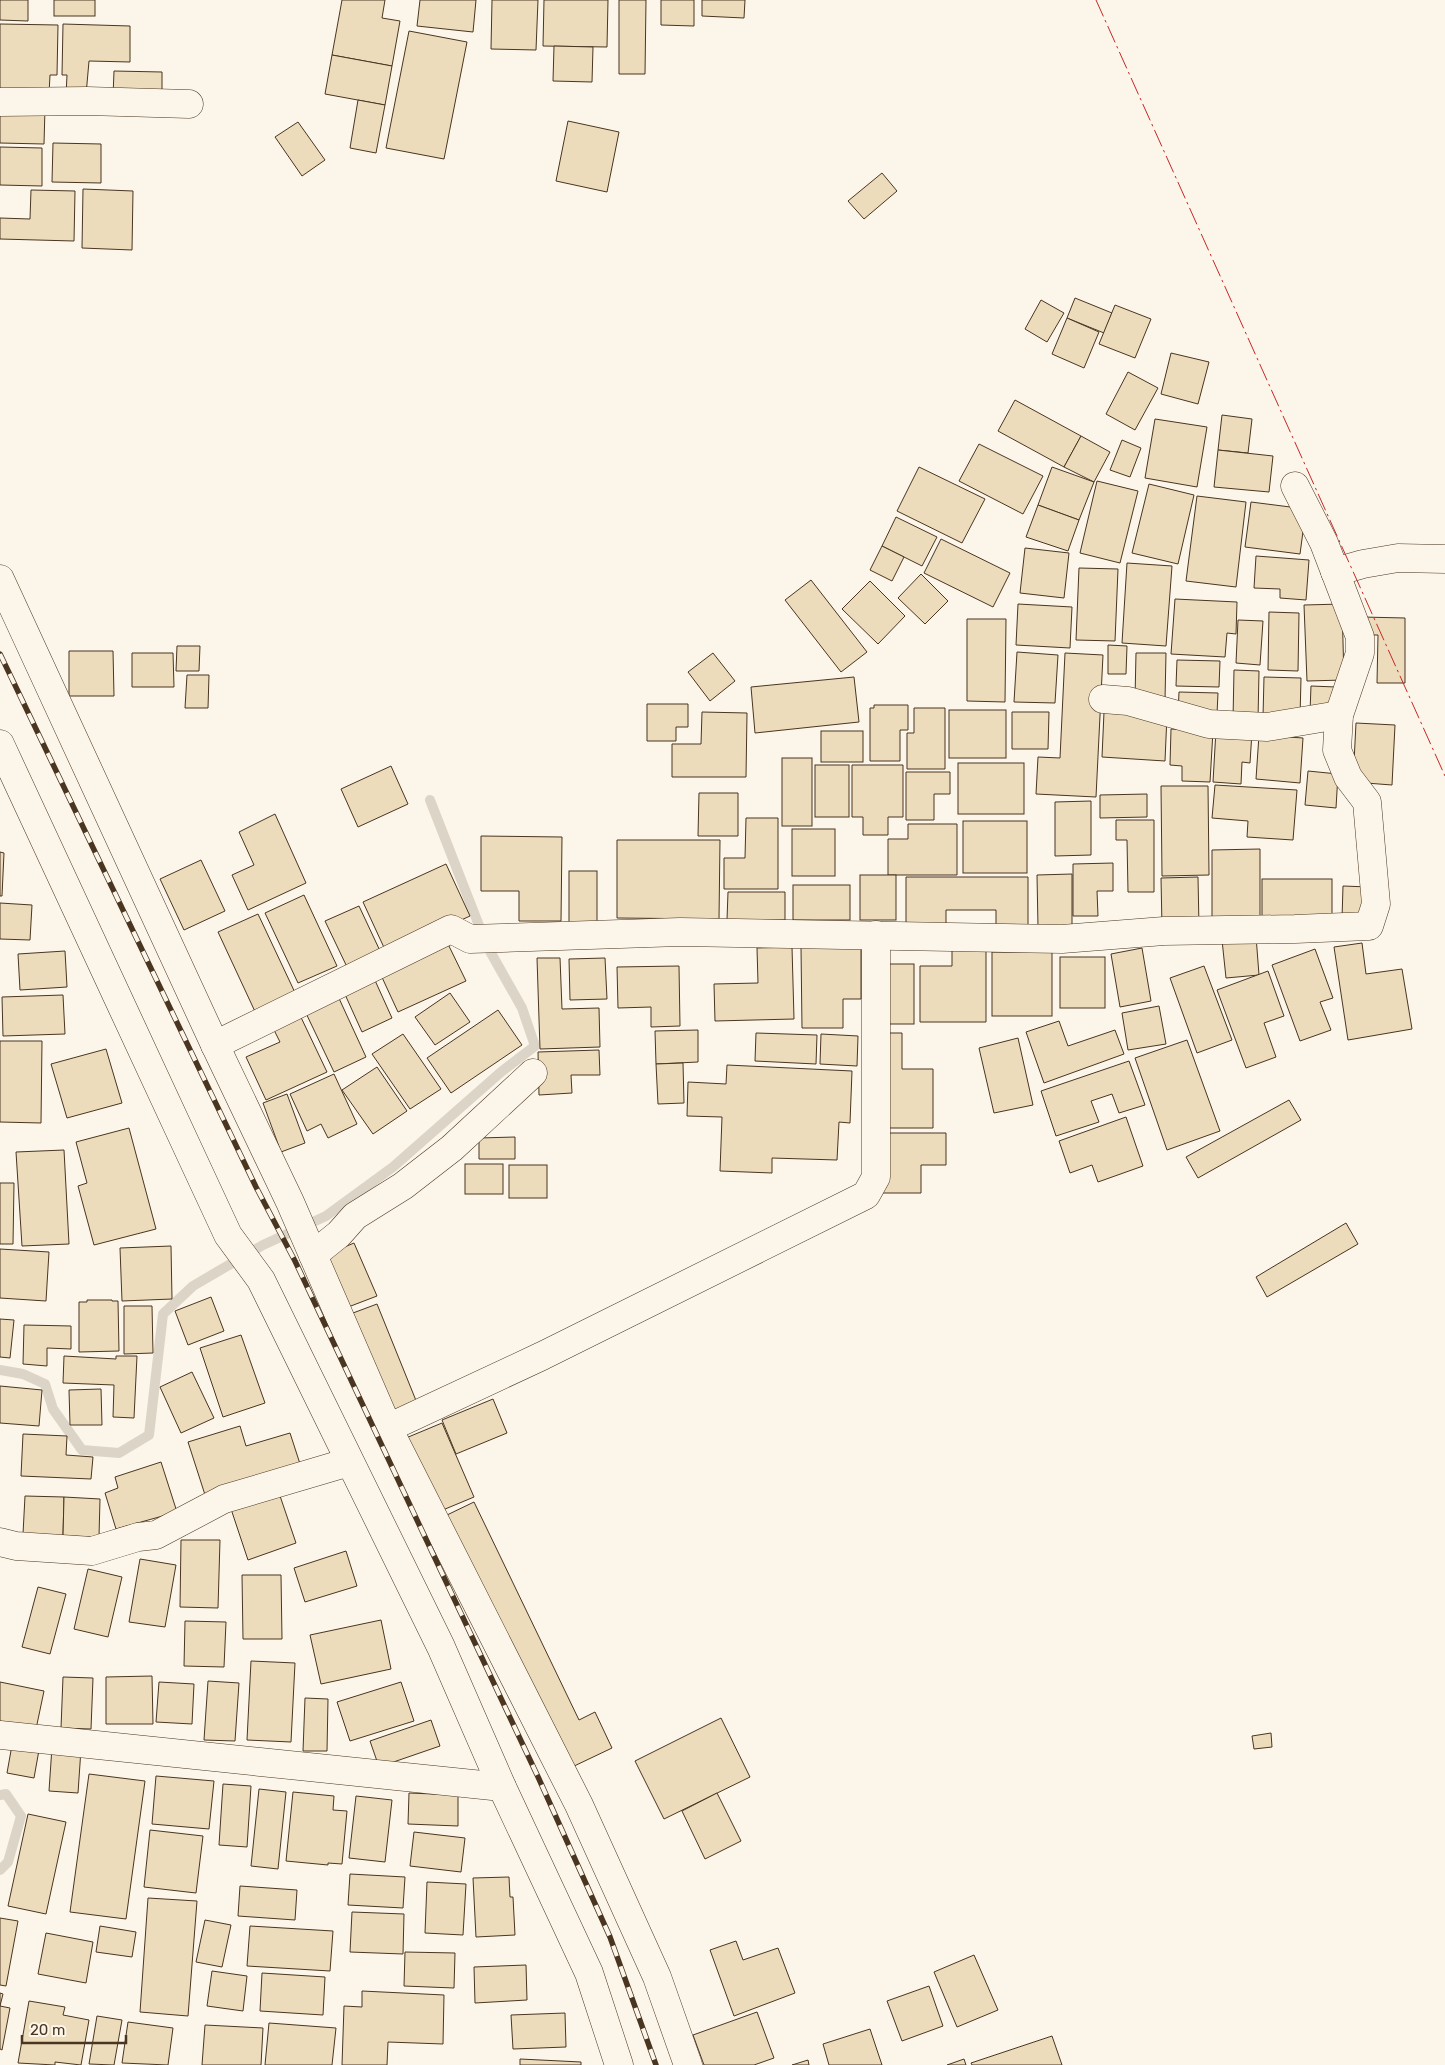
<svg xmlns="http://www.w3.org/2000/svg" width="1445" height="2065" font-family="Rubik,sans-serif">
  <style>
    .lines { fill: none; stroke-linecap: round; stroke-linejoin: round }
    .stream { stroke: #dcd4c6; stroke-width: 10 }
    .building { fill: #ecdcbc; stroke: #4a3520 }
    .minor-casing { stroke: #4a3520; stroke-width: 29 }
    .minor { stroke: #fbf6e9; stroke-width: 28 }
    .rail-casing { stroke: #4a3520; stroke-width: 5.5 }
    .rail { stroke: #fbf6e9; stroke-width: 4; stroke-dasharray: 11; stroke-linecap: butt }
    .power { stroke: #c62828; stroke-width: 1; stroke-dasharray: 18 4 2.5 4; stroke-linecap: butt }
  </style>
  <rect width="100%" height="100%" fill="#fbf6e9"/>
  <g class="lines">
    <g class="stream">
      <path d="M0,1370l23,4 22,10 8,25 29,41 37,3 30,-18 14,-121 30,-28 70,-41 63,-29 67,-49 108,-95 34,-26 -13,-38 -35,-62 -57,-146"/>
      <path d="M0,1795l6,-1 15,22 -13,46 -8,8"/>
    </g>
  </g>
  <g class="building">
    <path d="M0,0h28v21l-28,-1z"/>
    <rect x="54" y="0" width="41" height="16"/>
    <path d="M342,0h43l-3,18 18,3 -8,45 -60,-11z"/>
    <path d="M420,0h56l-3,32 -56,-6z"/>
    <path d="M492,0h46l-2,50 -45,-1z"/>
    <path d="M544,0h64l-1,47 -64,-1z"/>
    <path d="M619,0h27l-1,74h-26z"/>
    <path d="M661,0h33v26l-33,-1z"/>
    <path d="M702,0h43l-1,18 -42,-2z"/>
    <path d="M0,24l58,1 -1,50h-7l-1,19 -49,-1z"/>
    <path d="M63,24l67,2v36l-41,-1 -3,34h-20l1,-20h-5z"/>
    <path d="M409,31l58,11 -23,117 -58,-11z"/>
    <path d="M554,46l39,1 -1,35 -39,-1z"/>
    <path d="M332,55l60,11 -7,39 -60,-11z"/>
    <path d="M114,71l48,1v25h-49z"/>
    <path d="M358,100l27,5 -9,48 -26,-5z"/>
    <path d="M0,107l45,1 -1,36 -44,-1z"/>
    <path d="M568,121l51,11 -12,60 -51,-11z"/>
    <path d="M298,122l27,38 -23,16 -27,-39z"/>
    <path d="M53,143l48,1v39l-49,-1z"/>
    <path d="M0,147l42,1v38l-42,-1z"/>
    <path d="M882,173l15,18 -33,28 -16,-18z"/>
    <path d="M83,189l50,2 -1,59 -50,-2z"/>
    <path d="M31,190l44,1 -1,50 -74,-2v-21l30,1z"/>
    <path d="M1075,298l37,15 -8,20 -37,-15z"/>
    <path d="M1041,300l23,13 -17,29 -22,-13z"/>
    <path d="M1115,305l36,14 -16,39 -36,-14z"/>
    <path d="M1067,318l32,14 -15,36 -32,-14z"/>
    <path d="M1171,353l38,9 -11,42 -37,-10z"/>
    <path d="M1128,372l30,16 -23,42 -29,-16z"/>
    <path d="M1015,400l66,36 -17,31 -66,-36z"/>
    <path d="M1222,415l30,4 -4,34 -30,-3z"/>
    <path d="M1155,419l52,8 -10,60 -52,-9z"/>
    <path d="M1081,436l29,16 -16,30 -30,-15z"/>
    <path d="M1122,440l19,8 -11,29 -20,-7z"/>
    <path d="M979,444l64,32 -20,38 -64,-33z"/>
    <path d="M1218,450l55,6 -4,36 -55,-5z"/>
    <path d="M919,467l66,32 -23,44 -65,-32z"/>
    <path d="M1052,467l42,15 -15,38 -41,-15z"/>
    <path d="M1097,481l41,10 -18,72 -40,-10z"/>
    <path d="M1149,484l45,11 -16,69 -46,-11z"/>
    <path d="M1197,496l49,6 -10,85 -50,-6z"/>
    <path d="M1251,502l55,7 -6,45 -55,-7z"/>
    <path d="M1038,505l41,15 -11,31 -42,-14z"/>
    <path d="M896,517l41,20 -15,29 -40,-20z"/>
    <path d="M941,539l69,34 -17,34 -69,-34z"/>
    <path d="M882,546l22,11 -12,24 -22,-11z"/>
    <path d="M1025,548l44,5 -5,45 -44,-5z"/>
    <path d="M1256,556l53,4 -3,40 -26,-2v-9l-26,-1z"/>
    <path d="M1127,563l45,3 -6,80 -44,-3z"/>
    <path d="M1079,568l39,1 -3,72 -39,-1z"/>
    <path d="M921,574l27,27 -23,23 -27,-26z"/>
    <path d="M811,580l56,72 -26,20 -56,-72z"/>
    <path d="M870,581l35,35 -27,28 -36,-35z"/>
    <path d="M1175,599l62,3 -1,32 -9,-1 -2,24 -54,-3z"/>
    <path d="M1018,604l54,3 -2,41 -54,-3z"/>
    <path d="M1342,604l2,76 -37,1 -3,-76z"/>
    <path d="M1269,612l30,1 -1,58 -30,-1z"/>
    <path d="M1362,617l43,1v65h-28l1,-48h-16z"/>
    <path d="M967,619h39l-1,83 -38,-1z"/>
    <path d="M1238,620l25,1 -3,44 -24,-2z"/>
    <path d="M1108,645l19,1 -1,28h-18z"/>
    <path d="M177,646h23l-1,25h-23z"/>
    <path d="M69,651h44l1,45h-45z"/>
    <path d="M1017,652l41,3 -3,48 -41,-1z"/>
    <path d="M132,653h41l1,34h-42z"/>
    <path d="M713,653l22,28 -25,20 -22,-29z"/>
    <path d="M1065,653l38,2 -7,142 -60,-3 2,-37 22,1z"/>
    <path d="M1136,653h30l-1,47 -30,-1z"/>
    <path d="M1177,660l43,1 -1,26 -43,-1z"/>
    <path d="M1234,670l25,1 -1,49 -25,-1z"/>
    <path d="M187,675h22l-1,33h-23z"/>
    <path d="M854,677l5,45 -104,11 -4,-46z"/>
    <path d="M1264,677l37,1 -1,40 -37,-1z"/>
    <path d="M1311,686l25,1v25h-26z"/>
    <path d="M1179,692l39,1 -1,21h-39z"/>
    <path d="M647,704h41v23h-12v14h-29z"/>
    <path d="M874,705h34v25h-8v31h-30v-53h4z"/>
    <path d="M914,708h31v61h-38v-36h7z"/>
    <rect x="949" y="710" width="57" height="48"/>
    <path d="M702,712l45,1 -1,64h-74v-33h29z"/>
    <path d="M1012,712h37l-1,37h-36z"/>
    <path d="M1104,712l63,3 -2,46 -63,-4z"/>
    <path d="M1356,723l39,2 -3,60 -39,-3z"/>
    <path d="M1171,729l42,2 -3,51 -28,-1v-15l-12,-1z"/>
    <path d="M1216,730l36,2 -2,31 -8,-1 -1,22 -28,-2z"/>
    <rect x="821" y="731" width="42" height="31"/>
    <path d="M1259,735l44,3 -3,45 -44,-4z"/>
    <rect x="782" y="758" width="30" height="68"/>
    <rect x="958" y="763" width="66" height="51"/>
    <rect x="815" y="765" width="34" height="52"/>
    <path d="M852,765h51v52h-15v18h-25v-18h-11z"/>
    <path d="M391,766l17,38 -50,23 -17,-38z"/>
    <path d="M1308,771l30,3 -2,34 -31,-3z"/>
    <path d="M906,772h44v22h-16v26h-28z"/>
    <path d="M1215,785l82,5 -4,50 -46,-3 1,-16 -36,-3z"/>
    <path d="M1161,786h47l1,89 -47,1z"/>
    <path d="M699,793h39v43h-40z"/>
    <path d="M1147,794v23l-47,1v-23z"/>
    <path d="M1091,801v54l-36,1v-54z"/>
    <path d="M275,814l31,69 -58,27 -16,-35 22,-10 -15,-33z"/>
    <path d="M746,818h32v71h-54v-31h21z"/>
    <path d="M1116,820h38v72h-26l-1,-52h-11z"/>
    <rect x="963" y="821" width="64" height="52"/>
    <path d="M908,824h49v51h-69v-36h20z"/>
    <rect x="792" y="829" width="43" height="47"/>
    <path d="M481,836l81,1 -1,84h-42v-30h-38z"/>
    <path d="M617,840h103l-1,79 -102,-1z"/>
    <path d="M1260,849v74h-48v-73z"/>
    <path d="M0,852l4,1 -2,43h-2z"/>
    <path d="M201,860l24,51 -41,19 -24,-51z"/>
    <path d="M1113,863v28h-16l1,25h-25v-52z"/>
    <path d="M446,864l24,52 -83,38 -24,-52z"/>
    <rect x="569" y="871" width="28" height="53"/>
    <path d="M1072,874v53h-34l-1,-52z"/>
    <rect x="860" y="875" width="36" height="45"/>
    <path d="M906,877h122v54h-32v-21h-50v20h-40z"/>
    <path d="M1198,877l1,50h-37l-1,-49z"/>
    <rect x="1262" y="879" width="70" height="44"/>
    <rect x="793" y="885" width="57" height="35"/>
    <path d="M1343,886l26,1 -2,33 -25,-1z"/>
    <path d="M728,892h57v28h-58z"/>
    <path d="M304,895l33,71 -39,17 -33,-70z"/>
    <path d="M0,903l32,2 -2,35 -30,-1z"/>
    <path d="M359,906l22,47 -33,16 -23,-48z"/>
    <path d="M258,914l40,85 -40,19 -40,-86z"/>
    <path d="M1256,936l3,39 -33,3 -4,-38z"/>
    <path d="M952,941h34v81h-66v-56h32z"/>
    <path d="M447,942l19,39 -68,31 -18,-39z"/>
    <path d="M1362,943l4,31 36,-5 10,60 -64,11 -14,-93z"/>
    <path d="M792,947l2,72 -79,2 -1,-37 44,-1 -1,-35z"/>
    <path d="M801,947h60v52h-18v29h-41z"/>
    <path d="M1142,948l9,53 -31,6 -9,-53z"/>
    <path d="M1315,949l18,49 -13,4 11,28 -31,11 -28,-76z"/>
    <path d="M65,951l2,36 -47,3 -2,-36z"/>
    <rect x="992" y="952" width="60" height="64"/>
    <rect x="1060" y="957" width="45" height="51"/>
    <path d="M537,958h23l2,51 37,-1 1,39 -60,2z"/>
    <path d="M605,958l2,41 -37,1 -1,-41z"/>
    <rect x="882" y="964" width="32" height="60"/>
    <path d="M679,966l1,60 -29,1v-20l-33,1 -1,-41z"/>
    <path d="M1204,966l28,74 -35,13 -27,-75z"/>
    <path d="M1268,971l16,45 -20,7 12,34 -30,11 -29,-78z"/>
    <path d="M373,976l19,42 -30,14 -19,-42z"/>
    <path d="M450,993l20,29 -35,23 -20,-28z"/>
    <path d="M337,994l29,63 -32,15 -30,-63z"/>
    <path d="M63,995l2,39 -62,2 -1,-39z"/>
    <path d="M1159,1006l7,38 -38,6 -6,-37z"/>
    <path d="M498,1010l24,35 -71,48 -24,-35z"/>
    <path d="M298,1011l29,61 -61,28 -20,-43 34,-15 -9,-18z"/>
    <path d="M1059,1021l9,25 47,-16 9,24 -80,29 -18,-51z"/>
    <path d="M698,1030v32l-42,2 -1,-33z"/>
    <path d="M756,1033l61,2 -1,29 -61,-3z"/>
    <path d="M879,1033h23v36h31v59h-54z"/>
    <path d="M403,1034l38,55 -31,20 -38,-55z"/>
    <path d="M821,1034l37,2 -1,30 -37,-2z"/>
    <path d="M1018,1038l15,67 -39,8 -15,-65z"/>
    <path d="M1187,1040l33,91 -53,19 -32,-92z"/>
    <path d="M0,1041h42l-1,82 -41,-1z"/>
    <path d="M106,1049l16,54 -55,15 -16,-54z"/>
    <path d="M599,1050l1,25h-29l1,18 -33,2 -1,-43z"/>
    <path d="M1129,1061l16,44 -26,8 -7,-19 -21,7 8,21 -43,14 -15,-45z"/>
    <path d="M683,1063l1,40 -26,1 -2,-40z"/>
    <path d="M727,1065l125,6 -2,52 -11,-1 -2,38 -65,-2v15l-52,-2 2,-54 -35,-1 1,-34 38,2z"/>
    <path d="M377,1067l30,44 -34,23 -31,-44z"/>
    <path d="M334,1074l23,50 -29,14 -7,-14 -14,7 -17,-37z"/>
    <path d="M287,1094l18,49 -24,9 -18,-49z"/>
    <path d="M1289,1100l12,20 -103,58 -12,-21z"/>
    <path d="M1126,1117l17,49 -45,16 -6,-17 -22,8 -11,-32z"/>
    <path d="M129,1128l27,101 -62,16 -16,-59 9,-3 -11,-41z"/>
    <path d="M879,1133h67v32h-25v28h-42z"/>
    <path d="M515,1137v22h-36v-21z"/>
    <path d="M64,1150l5,94 -47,2 -6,-94z"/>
    <rect x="465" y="1164" width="38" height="30"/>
    <rect x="509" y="1165" width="38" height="33"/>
    <path d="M0,1183h14l-1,61h-13z"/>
    <path d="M1346,1223l12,21 -91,53 -11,-20z"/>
    <path d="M354,1243l23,53 -34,13 -22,-52z"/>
    <path d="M171,1246l1,53 -50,2 -2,-53z"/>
    <path d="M0,1249l49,3 -3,49 -46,-3z"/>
    <path d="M211,1297l13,34 -36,14 -13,-34z"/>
    <path d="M87,1300h25v1h6l1,50 -40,1v-50h8z"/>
    <path d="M377,1304l40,99 -32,12 -40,-99z"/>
    <path d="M124,1306h28l1,47 -29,1z"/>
    <path d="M0,1319l14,1 -4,38 -10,-1z"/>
    <path d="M24,1325l47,1v23l-24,-1v18l-24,-2z"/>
    <path d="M241,1335l24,68 -42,14 -23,-69z"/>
    <path d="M64,1356l52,3v-3h21l-3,62 -21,-1 1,-32 -51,-2z"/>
    <path d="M192,1372l22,46 -33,15 -21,-46z"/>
    <path d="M0,1386l42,4 -3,36 -39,-3z"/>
    <path d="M101,1389l1,36h-32l-1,-35z"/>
    <path d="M493,1399l14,34 -51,21 -14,-34z"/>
    <path d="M442,1423l32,74 -36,15 -32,-74z"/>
    <path d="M240,1426l6,20 44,-13 12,37 -95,31 -19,-59z"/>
    <path d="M23,1434l44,2 -1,19 27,2 -2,22 -70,-3z"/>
    <path d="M161,1462l16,50 -61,17 -11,-36 13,-5 -3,-11z"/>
    <path d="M278,1490l18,53 -48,17 -18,-54z"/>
    <path d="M25,1496l39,1 -1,39 -40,-2z"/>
    <path d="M64,1497l36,2 -1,38 -36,-1z"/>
    <path d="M474,1502l105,218 16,-8 17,36 -42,20 -123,-253z"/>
    <path d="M181,1540h39l-2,68 -38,-1z"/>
    <path d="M346,1551l11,35 -52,16 -11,-34z"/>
    <path d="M140,1559l36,6 -11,62 -36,-5z"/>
    <path d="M88,1569l34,8 -14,60 -34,-8z"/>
    <path d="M242,1575h39l1,64h-39z"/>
    <path d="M38,1587l28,7 -16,60 -28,-7z"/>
    <path d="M381,1620l10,49 -70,15 -11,-49z"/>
    <path d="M185,1621l41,1 -2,45 -40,-1z"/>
    <path d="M251,1661l44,2 -4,79 -44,-2z"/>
    <path d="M152,1676l1,48h-47v-47z"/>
    <path d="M63,1677l30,1 -2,51 -30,-1z"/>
    <path d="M208,1681l31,2 -4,58 -31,-1z"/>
    <path d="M0,1682l44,9 -8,38 -36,-7z"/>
    <path d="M159,1682l35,2 -2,40 -36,-2z"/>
    <path d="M401,1682l13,39 -64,20 -13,-39z"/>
    <path d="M305,1698l23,1 -1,52h-24z"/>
    <path d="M721,1718l29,59 -86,42 -29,-58z"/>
    <path d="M431,1720l9,26 -61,21 -9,-26z"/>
    <path d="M1271,1733l1,14 -18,2 -2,-13z"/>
    <path d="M12,1745l27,5 -5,28 -27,-5z"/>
    <path d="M52,1747l29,2 -3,44 -29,-2z"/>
    <path d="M89,1774l56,7 -19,138 -56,-7z"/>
    <path d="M156,1776l58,5 -5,48 -57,-5z"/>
    <path d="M223,1784l28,2 -4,61 -28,-2z"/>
    <path d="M259,1789l27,3 -8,77 -27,-3z"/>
    <path d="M293,1792l41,4 -1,14 14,1 -5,53 -14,-1v2l-42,-4z"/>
    <path d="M409,1793l49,2v31l-50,-2z"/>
    <path d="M717,1793l24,48 -36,18 -23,-48z"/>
    <path d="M356,1796l36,4 -7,62 -36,-4z"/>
    <path d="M28,1814l38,8 -20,92 -38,-8z"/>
    <path d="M150,1830l53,6 -7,57 -52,-6z"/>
    <path d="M414,1832l51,6 -4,34 -51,-6z"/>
    <path d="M350,1874l55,3 -2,31 -55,-3z"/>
    <path d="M509,1877l1,20h3l2,38 -39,2 -3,-59z"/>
    <path d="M427,1882l39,2 -3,51 -38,-2z"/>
    <path d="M240,1886l57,4 -2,30 -57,-4z"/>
    <path d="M148,1898l49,3 -9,115 -48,-4z"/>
    <path d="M352,1912l52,2 -1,40 -53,-2z"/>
    <path d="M0,1918l18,3 -12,65 -6,-1z"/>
    <path d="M205,1920l26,5 -9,42 -26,-5z"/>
    <path d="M100,1926l36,6 -4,25 -36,-5z"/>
    <path d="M250,1926l83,5 -3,40 -83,-5z"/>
    <path d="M46,1933l47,9 -7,41 -48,-9z"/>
    <path d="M736,1941l7,19 35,-12 17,45 -61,23 -24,-66z"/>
    <path d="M405,1952l50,1 -1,35 -50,-2z"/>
    <path d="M974,1955l24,55 -41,17 -23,-55z"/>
    <path d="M526,1965l1,35 -52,3 -1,-36z"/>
    <path d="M212,1971l35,5 -4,35 -36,-5z"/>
    <path d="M262,1973l63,4 -2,38 -63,-4z"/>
    <path d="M929,1986l14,40 -41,15 -15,-40z"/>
    <path d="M362,1991l82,4 -1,49 -55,-2 -1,23h-45l2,-59 18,1z"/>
    <path d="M0,1993l3,1 -3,12 10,2 -8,42 -2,-1z"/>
    <path d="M29,2001l36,6 -2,8 26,5 -8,45 -26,-3v3l-37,-2z"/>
    <path d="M757,2012l17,46 -20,7h-50l-11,-30z"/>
    <path d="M565,2013l1,34 -53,2 -2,-34z"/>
    <path d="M97,2016l25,4 -8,45 -25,-1z"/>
    <path d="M128,2022l45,6 -5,37 -46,-2z"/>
    <path d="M269,2023l67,5 -4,37h-67z"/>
    <path d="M205,2025l58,3 -2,37h-59z"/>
    <path d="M870,2029l12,36h-53l-6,-21z"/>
    <path d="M1052,2036l10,29h-90l-1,-2z"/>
    <path d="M520,2059l61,3v3h-61z"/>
    <path d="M964,2059l2,6h-19z"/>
    <path d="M808,2060l1,5h-17z"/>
  </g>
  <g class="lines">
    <defs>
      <g id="minor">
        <path d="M0,102l87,-1 102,3"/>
        <path d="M1335,572l28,-8 35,-6 47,1"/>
        <path d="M0,579l215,466 75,157 98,226 191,377 78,172 31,88"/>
        <path d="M1103,699l25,2 81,23 58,3 72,-12"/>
        <path d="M0,744l228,491 33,45 180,367 61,140 87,186 30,92"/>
        <path d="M215,1045l236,-116 19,10 210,-7 382,7 102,-8 131,-2 74,-3 7,-22 -9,-102 -19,-25 -11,-27 2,-35 21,-62v-16l-36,-94 -29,-57"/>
        <path d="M313,1255l26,-21 16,-18 48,-30 49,-38 81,-75"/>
        <path d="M388,1428l154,-72 324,-161 10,-18v-242"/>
        <path d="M0,1542l16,4 76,5 46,-14 18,-2 68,-36 125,-37"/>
        <path d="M0,1735l502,52"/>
      </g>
    </defs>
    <use href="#minor" class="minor-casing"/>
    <use href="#minor" class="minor"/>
    <defs>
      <path id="rail" d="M0,654l256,533 39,74 244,518 71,158 46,128"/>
    </defs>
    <use href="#rail" class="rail-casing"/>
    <use href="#rail" class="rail"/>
    <path class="power" d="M1096,0l349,776"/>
  </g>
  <path d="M22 2035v8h104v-8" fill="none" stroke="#4a3520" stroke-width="2.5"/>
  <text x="30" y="2035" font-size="15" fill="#4a3520" stroke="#fbf6e9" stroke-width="4" paint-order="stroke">20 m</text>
</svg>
